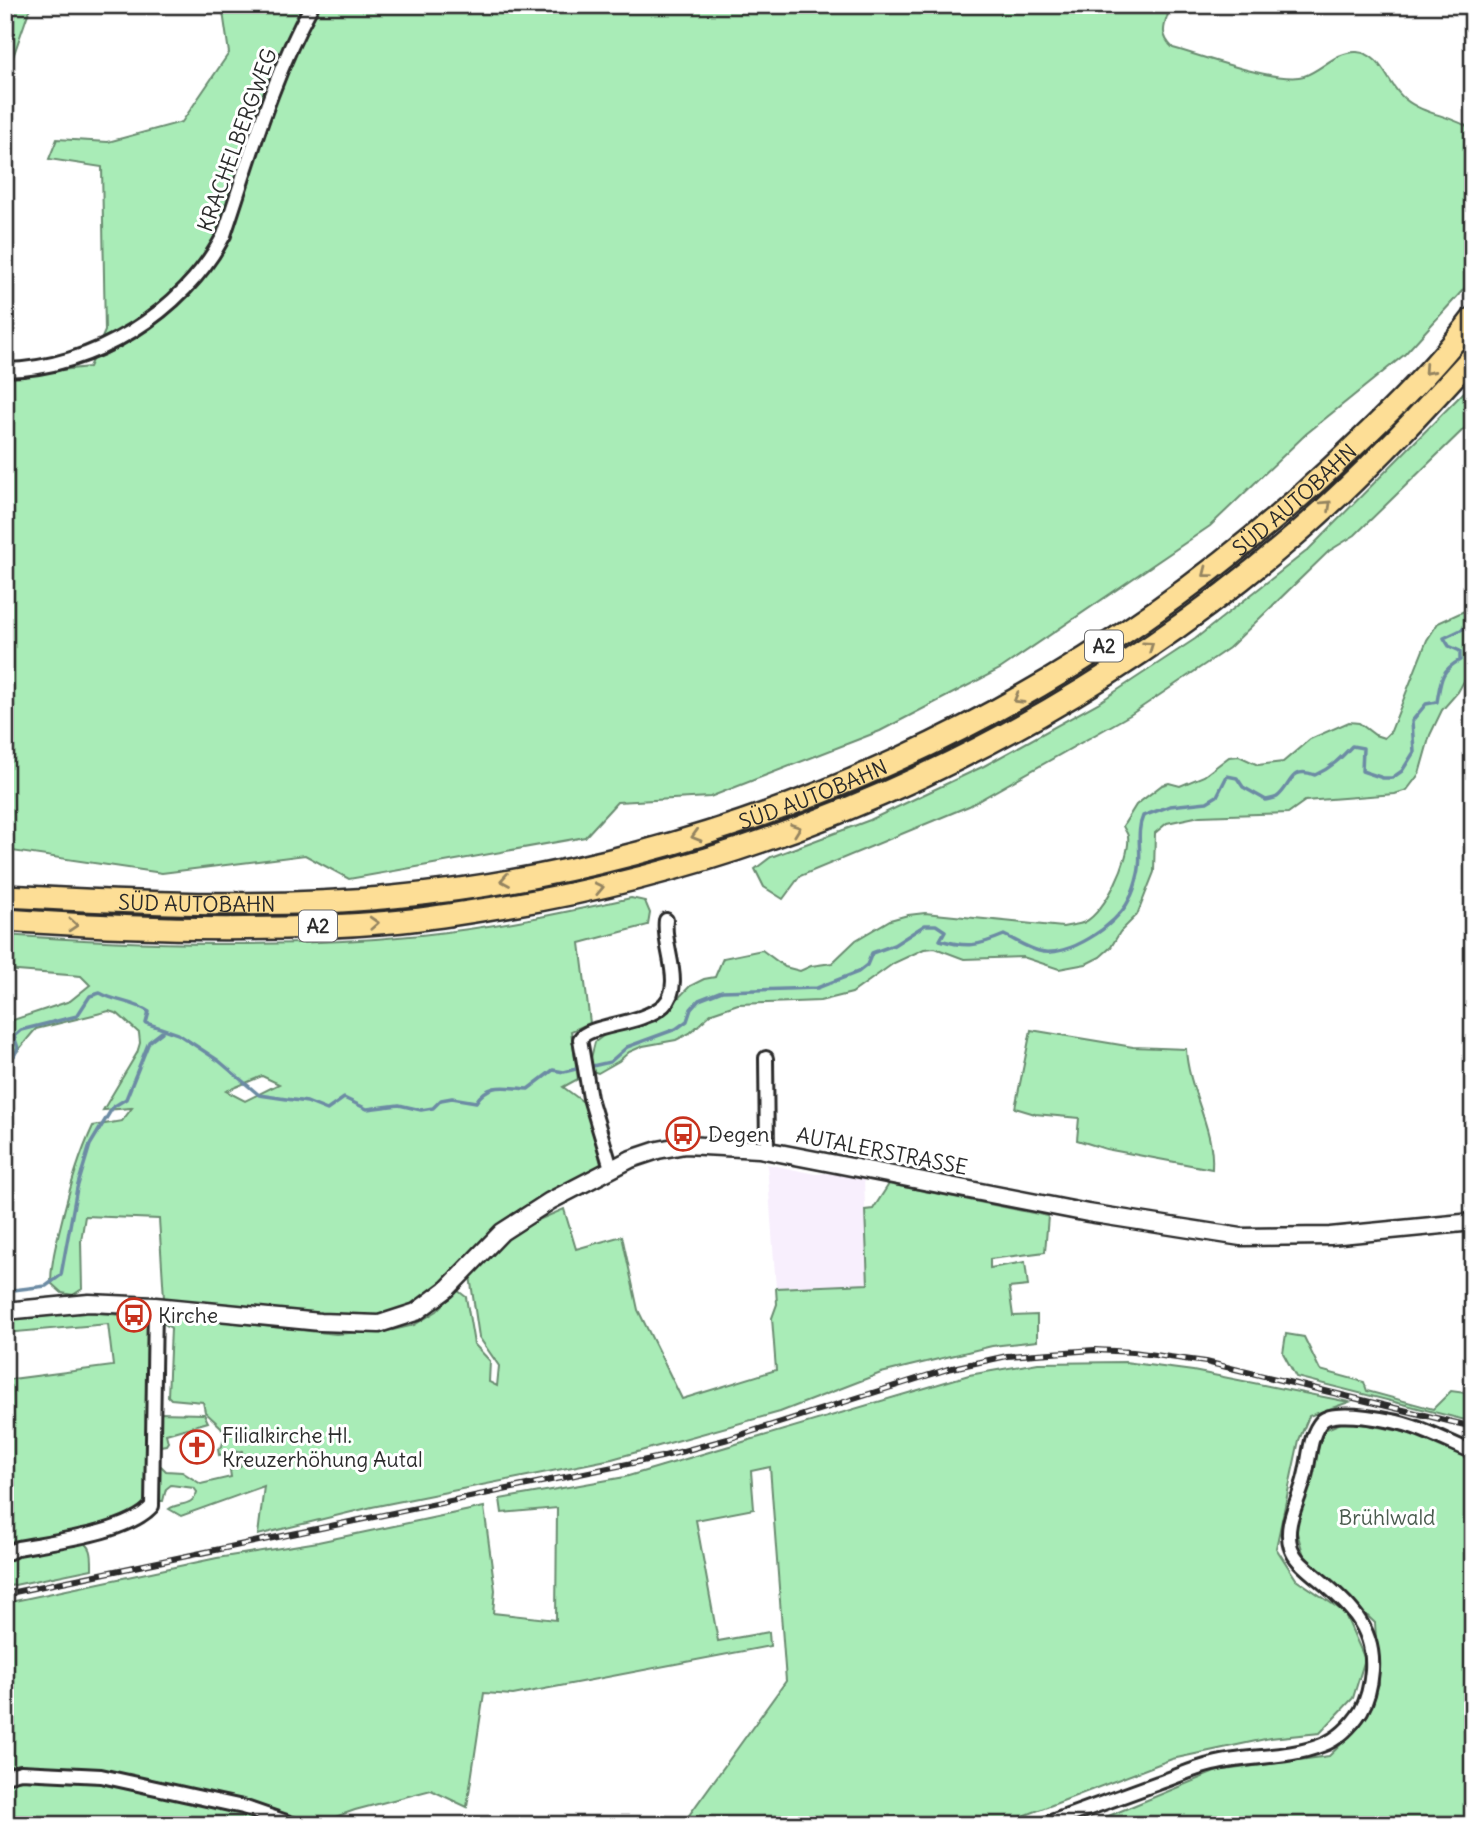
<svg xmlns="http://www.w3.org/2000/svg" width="1478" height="1830" font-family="Delius,sans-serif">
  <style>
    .built { fill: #f8effd }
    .green { fill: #a9ecb7; stroke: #6a8c71; stroke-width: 2; fill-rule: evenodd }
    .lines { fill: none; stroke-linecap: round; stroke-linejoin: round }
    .stream { stroke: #6c8ba4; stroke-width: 3.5 }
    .street-casing { stroke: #2b2b2b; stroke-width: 18 }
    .secondary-casing { stroke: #2b2b2b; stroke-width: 21 }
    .highway-casing { stroke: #2b2b2b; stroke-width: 26 }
    .street { stroke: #fff; stroke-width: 12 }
    .secondary { stroke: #fff; stroke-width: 16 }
    .highway { stroke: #fdde96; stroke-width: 21 }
    .rail-casing { stroke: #2b2b2b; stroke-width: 6 }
    .rail { stroke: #fff; stroke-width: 3.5; stroke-dasharray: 10; stroke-linecap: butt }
    .oneway { stroke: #948460 }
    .labels { text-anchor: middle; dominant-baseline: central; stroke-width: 6; stroke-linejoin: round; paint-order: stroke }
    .shield { fill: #fff; stroke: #6b6b6b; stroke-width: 2 }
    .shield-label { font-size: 19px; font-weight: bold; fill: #2b2b2b }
    .street-label { font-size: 21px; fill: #2b2b2b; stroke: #fff }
    .poi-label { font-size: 21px; fill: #2b2b2b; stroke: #fff; text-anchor: start }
    .park-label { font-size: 21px; fill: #4a5b4e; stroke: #fff }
  </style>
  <rect width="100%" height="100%" fill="#fff"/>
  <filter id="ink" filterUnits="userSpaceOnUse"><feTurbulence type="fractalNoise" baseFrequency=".0143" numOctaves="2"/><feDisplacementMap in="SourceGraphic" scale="14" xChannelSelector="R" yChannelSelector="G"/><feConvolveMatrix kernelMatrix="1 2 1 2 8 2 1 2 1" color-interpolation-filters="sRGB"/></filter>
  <g filter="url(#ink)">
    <path class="built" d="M767,1164l48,10 17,-1 32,6 4,105 -92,4z"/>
    <g class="green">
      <path d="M5,5h26l-26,75z"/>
      <path d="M222,5h949c-5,18 -14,28 2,43 29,8 105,36 131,28 18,-6 32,-25 53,-24 26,2 30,33 48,47 19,16 47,16 68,31v149l-69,76 -98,79 -96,92 -210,143 -120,62 -170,66 -93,5 -32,35 -236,42 -44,-24 -143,18 -157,-23v-474l84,-9 16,-36 -3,-164 -53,-8 8,-20 51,3 74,-20 47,-69z"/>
      <path d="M1473,383v37l-118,115 -26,16 -100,97 -99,67 -161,91 -169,70 -17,23 -19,-12 -9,-18 16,-12 99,-37 114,-54 114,-63 97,-64 113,-89z"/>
      <path d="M1473,607v58l-15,27 -16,18 -12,25 -11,39 -12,16 -12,4 -90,7 -17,12 -88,3 -33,7 -12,10 -1,39 -17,43 -17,17 -9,15 -11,10 -14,7 -27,5 -36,-12 -59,2 -29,-11 -11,1 -30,14 -42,30 -32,8 -82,3 -26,9 -22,20 -14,7 -33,6 -14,6 -10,9 -21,12 -6,-2 -1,-13 4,-16 16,-12 45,-9 34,-35 14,-7 11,-2 8,-19 39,-8 23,17 15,4 11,-5 21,-3 24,-23 34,-20 18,-5 17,-2 138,14c7,-2 16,-2 22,-5 20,-10 46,-64 43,-86 -1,-4 -4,-7 -5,-10l13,-21 26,-20 7,-2 11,3 24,-10 25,-19 10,-1 19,9 25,-3 27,-23 39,-17 10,1 16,12 9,3 7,-7 36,-91 11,-17z"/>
      <path d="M631,898l14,3 5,12 -2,12 -68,18 10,80 -19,8 7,48 -15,8 23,17 16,64 -168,123 -33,20 -26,6 -34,1 -177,-20 -5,-79 -74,-3 -4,25 1,48 -9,6 -11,-2 -11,-10c0,-20 5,-39 10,-59 8,-34 17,-66 32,-98l29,-5 10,-13 -29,2 34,-57 3,-10 -1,-10 -21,-19 -9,-3 -73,18c-11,11 -17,24 -31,34v-39l2,-2 63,-21 20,-16 -9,-9 -76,-6v-35c139,10 277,14 416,0 71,-7 141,-22 210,-37zM262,1076l17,8 -34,17 -19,-10z"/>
      <path d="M1031,1030l102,17 53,2c2,42 29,79 26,120l-106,-20 -29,-9 2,-22 -44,-4 -20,-6z"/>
      <path d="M889,1184l159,32 -3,36 -55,7v9l35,-6 3,24 -19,2 4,28 24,-1v26l-45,5 -111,27 -101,39 -168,47 -240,48 -114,28 6,-49 -83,30 -12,-7c10,-7 24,-2 28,-17l-3,-4 -23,-3 -5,4 -3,12h-6v-35h4l5,5 16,1 19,12 30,-7 -1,-7 10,-3 3,-8 -1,-8 -23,4 -1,-6 4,-3 3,-12 -4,-7 -16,-15 -2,-10 -32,-3 -3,-3 3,-68 -8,-5 1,-3 10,-4 162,18 57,-4 21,-5 23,-14 20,-21 9,7 8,47 16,17 -1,21 8,4 2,-20 -20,-29 -9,-61 31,-33 28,-19 35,-15 12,40 46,-13 16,74 44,89 94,-29 -4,-52 5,-14 -1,-16 92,-4 -3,-74 8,-1z"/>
      <path d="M73,1311l74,6 3,10 -4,170c-9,31 -92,35 -121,43 -7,2 -13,6 -20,9v-169l108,-14 -5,-42 -103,9v-16z"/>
      <path d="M1286,1334l18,3 16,33 44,12 3,9 66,18 18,-18 22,3v28l-177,-45 -13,-24z"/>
      <path d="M1125,1362l68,9 156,31 -40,14 -10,24 -23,108 20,31 48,33 21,47 -12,39 -33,35 -50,5 -98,21 -172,66h-318l104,-144 -16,-214 -19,4 3,38 -58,11 22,121 51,-9 1,14 -257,49 -29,-2 -17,114 -36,-17 -76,20 -31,11 -72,-4 4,8h-251v-222l212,-45 101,-16 166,-35 11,83 -2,23 63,7 1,-112 -55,5 -2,-14 125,-22 344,-102 69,-12z"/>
      <path d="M159,1413l45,1 4,8 -42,12 2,8 -2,3 -6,1z"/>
      <path d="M1346,1421l70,13 57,26v365h-386l130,-54 112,-15 31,-30 19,-42 -4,-61 -71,-67 -9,-30 29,-96z"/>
      <path d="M80,1540c13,6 12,15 12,29l-87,18v-28l7,-3z"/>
    </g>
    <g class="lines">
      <g class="stream">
        <path d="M5,1055l9,1 4,-8 -4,-12 7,-6 56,-14 13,-20 10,-3c16,9 34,8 49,19l-3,11 32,11 41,27 40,34 48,7 20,8 17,-12 23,11 32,-4 22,5 12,-2 8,-8 11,-2 24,4c13,-21 31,-14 52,-13l25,-19 11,2 16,-4"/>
        <path d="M588,1067l22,-5 17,-15 49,-18 11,-8 4,-12 8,-9 23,-9 95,-3 41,-16 9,-7 5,-12 22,-8 31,-20h11l9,6 -5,9c27,8 38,6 64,-5 11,5 23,13 35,16 28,8 78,-26 90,-51 4,-7 7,-17 9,-26 5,-20 -3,-40 5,-58l27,-10 37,-4 10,-6 10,-20 10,2 6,9 23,13c3,-1 8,-1 11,-3 15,-11 12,-32 38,-22 16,-7 25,-16 37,-29l11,2 -1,23 21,7h9l10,-7 12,-19 -2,-31 14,-17 11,-2c4,-22 3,-31 23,-42v-9l-11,-5 -5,-8 21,-10 8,1"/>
        <path d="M5,1291l41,-5 15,-11 16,-87 13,-43 23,-38 13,-8 23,-57 13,-10"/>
      </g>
      <defs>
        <g id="street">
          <path d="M5,370c87,-1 179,-58 219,-135 26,-77 48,-158 88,-230"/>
          <path d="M766,1058l1,93"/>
          <path d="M611,1168l-21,-70 -10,-59c9,-15 61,-13 84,-34 21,-21 -2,-59 2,-85"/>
          <path d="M5,1554l13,-6c37,-7 110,-15 134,-42l3,-200"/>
          <path d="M5,1776l16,-4 80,4 142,31 52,18"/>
          <path d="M1043,1825c38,-14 76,-28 115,-42 18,-6 36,-15 55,-19 36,-9 74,-5 109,-19 16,-6 30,-20 39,-34 7,-12 10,-28 11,-41 3,-44 -26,-69 -58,-95 -9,-8 -19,-15 -23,-27 -8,-25 9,-48 14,-72 5,-18 4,-41 17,-55 12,-13 76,0 92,6 20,7 39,17 59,25"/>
        </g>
        <path id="secondary" d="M5,1311l84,-8 66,3 165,16 59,2 37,-12 31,-23 55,-57 48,-31 81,-42 27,-9 27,-5 74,4 329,64 153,24 89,-1 143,-14"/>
        <g id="highway">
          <path id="s1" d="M5,896c129,7 260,13 388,1 350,-34 682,-189 938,-429 48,-45 102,-97 142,-150"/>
          <path d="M5,920c129,9 258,13 387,2 38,-3 76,-10 114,-16 289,-48 564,-178 787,-369 65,-56 123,-118 180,-181"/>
        </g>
      </defs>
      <use href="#street" class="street-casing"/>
      <use href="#secondary" class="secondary-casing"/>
      <use href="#highway" class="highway-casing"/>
      <use href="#street" class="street"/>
      <use href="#secondary" class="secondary"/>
      <use href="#highway" class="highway"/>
      <defs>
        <path id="rail" d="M5,1594l656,-137 67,-18 220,-70 59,-13 88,-6 38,2 73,10 267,65"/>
      </defs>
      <use href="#rail" class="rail-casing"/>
      <use href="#rail" class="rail"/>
    </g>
    <defs><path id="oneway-chevron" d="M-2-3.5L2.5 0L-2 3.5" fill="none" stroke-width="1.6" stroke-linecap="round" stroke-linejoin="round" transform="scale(1.75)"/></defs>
    <g class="oneway">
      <use href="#oneway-chevron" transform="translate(1428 370) rotate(132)"/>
      <use href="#oneway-chevron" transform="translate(1327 505) rotate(-43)"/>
      <use href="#oneway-chevron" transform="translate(1207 573) rotate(142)"/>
      <use href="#oneway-chevron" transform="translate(1149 646) rotate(-35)"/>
      <use href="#oneway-chevron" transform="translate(1018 699) rotate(149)"/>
      <use href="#oneway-chevron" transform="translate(796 829) rotate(-20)"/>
      <use href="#oneway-chevron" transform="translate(696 836) rotate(164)"/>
      <use href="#oneway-chevron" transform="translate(505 880) rotate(170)"/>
      <use href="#oneway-chevron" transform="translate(599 888) rotate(-12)"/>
      <use href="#oneway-chevron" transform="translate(374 923) rotate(-3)"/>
      <use href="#oneway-chevron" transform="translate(73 925) rotate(4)"/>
    </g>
  </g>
  <defs>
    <symbol id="bus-ring" viewBox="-11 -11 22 22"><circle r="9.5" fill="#fff" stroke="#c8321e" stroke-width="1.5"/><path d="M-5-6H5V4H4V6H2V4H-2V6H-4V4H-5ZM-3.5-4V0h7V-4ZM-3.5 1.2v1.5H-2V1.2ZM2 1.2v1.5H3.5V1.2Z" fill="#c8321e"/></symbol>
    <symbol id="church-ring" viewBox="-11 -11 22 22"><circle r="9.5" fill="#fff" stroke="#c8321e" stroke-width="1.5"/><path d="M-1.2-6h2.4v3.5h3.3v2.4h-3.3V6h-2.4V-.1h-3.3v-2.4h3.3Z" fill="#c8321e"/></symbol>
  </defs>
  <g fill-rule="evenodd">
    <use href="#bus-ring" x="664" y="1115" width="38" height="38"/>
    <use href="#bus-ring" x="115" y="1296" width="38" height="38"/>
    <use href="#church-ring" x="178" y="1428" width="38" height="38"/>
  </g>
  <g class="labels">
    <g class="shield">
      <rect x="1085" y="630.5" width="38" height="31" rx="5"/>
      <rect x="299" y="910.5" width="38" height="31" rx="5"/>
    </g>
    <g class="shield-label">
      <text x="1104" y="646">A2</text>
      <text x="318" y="926">A2</text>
    </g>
    <g class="street-label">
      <text transform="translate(237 140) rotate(-70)">KRACHELBERGWEG</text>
      <text stroke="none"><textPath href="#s1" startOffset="1390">SÜD AUTOBAHN</textPath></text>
      <text stroke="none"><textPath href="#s1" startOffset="822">SÜD AUTOBAHN</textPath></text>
      <text stroke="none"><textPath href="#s1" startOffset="192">SÜD AUTOBAHN</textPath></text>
      <text transform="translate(882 1151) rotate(11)">AUTALERSTRASSE</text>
    </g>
    <g class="poi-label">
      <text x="708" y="1134">Degen</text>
      <text x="158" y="1315">Kirche</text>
      <text x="222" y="1435">Filialkirche Hl.<tspan x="222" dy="24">Kreuzerhöhung Autal</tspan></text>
    </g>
    <g class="park-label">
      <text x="1387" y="1517">Brühlwald</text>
    </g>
  </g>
  <rect width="1478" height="1830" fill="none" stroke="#fff" stroke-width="28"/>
  <rect x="14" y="14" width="1450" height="1802" fill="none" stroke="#2b2b2b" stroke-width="2.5" filter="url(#ink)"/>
</svg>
